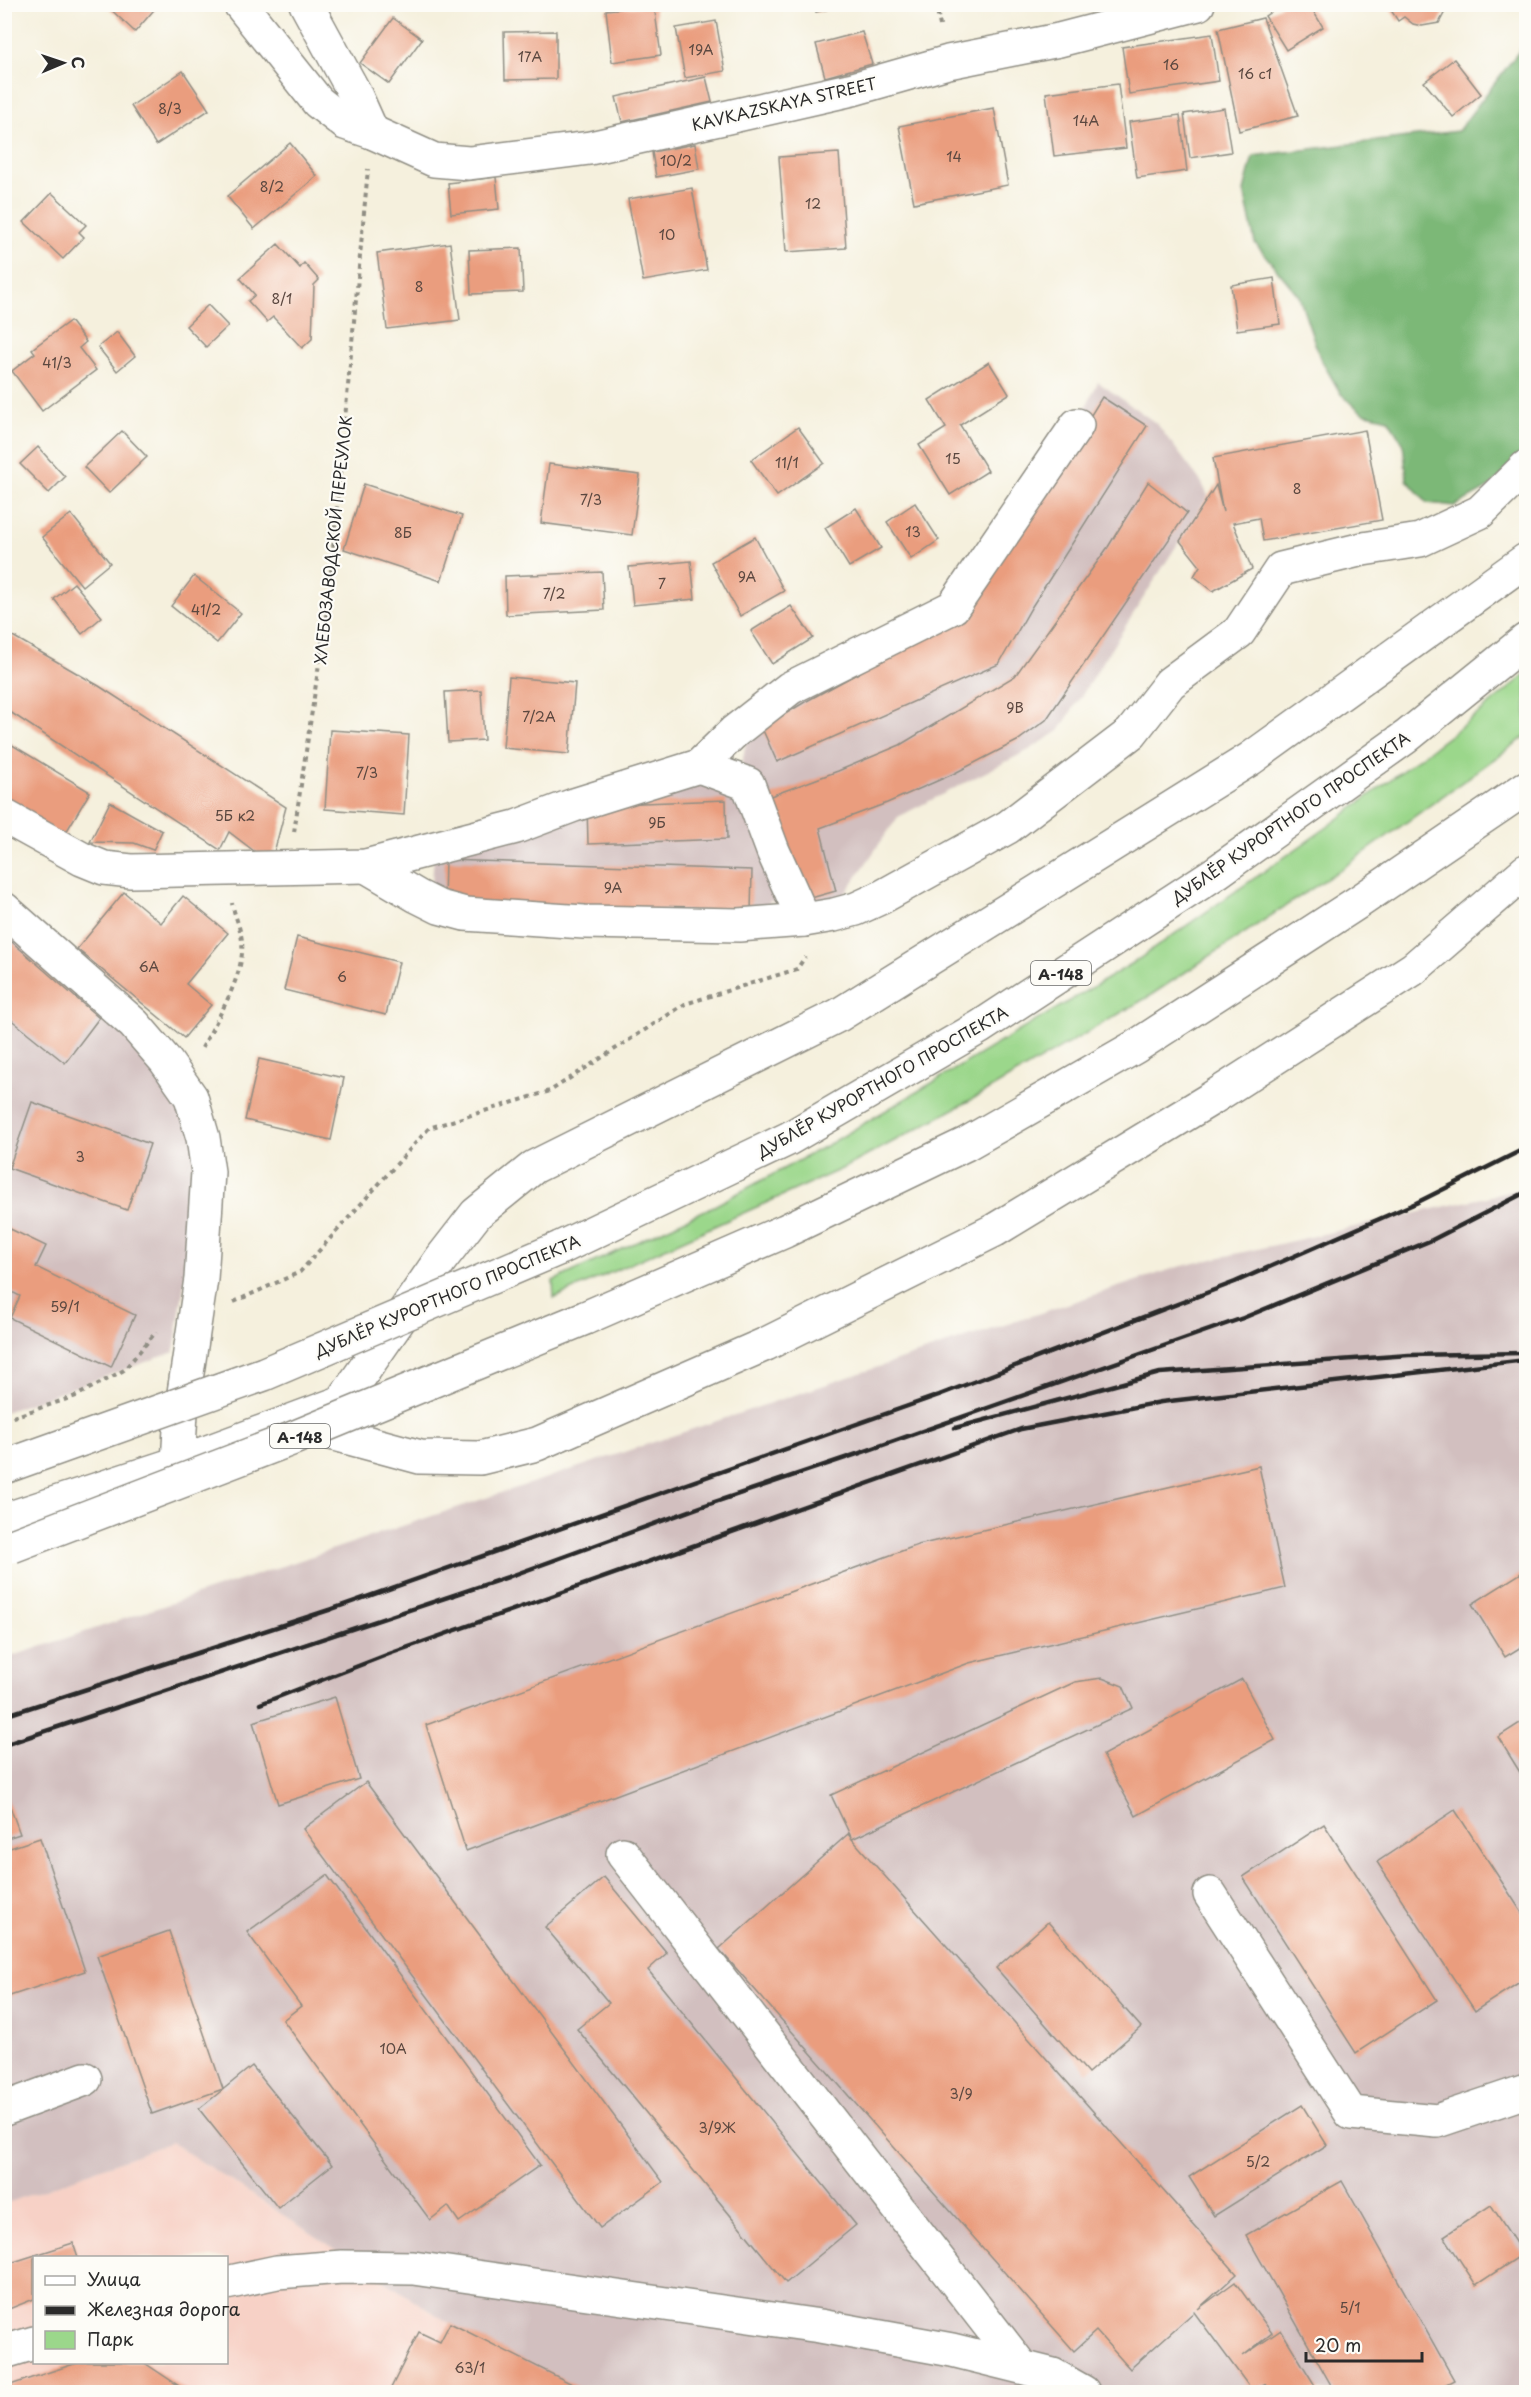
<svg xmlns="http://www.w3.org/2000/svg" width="1531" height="2397" font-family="'Playpen Sans',sans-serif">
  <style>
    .built { fill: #f7d1c6; fill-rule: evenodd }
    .industrial { fill: #d2bfbf }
    .green { fill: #9bd78b; stroke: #63815b; stroke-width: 1.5 }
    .forest { fill: #7cb877; stroke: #547251; stroke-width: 1.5 }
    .building { fill: #ea9d7e }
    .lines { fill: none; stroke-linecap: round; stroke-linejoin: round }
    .minor-casing { stroke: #908e84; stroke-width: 36 }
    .major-casing { stroke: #908e84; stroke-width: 36 }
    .path { stroke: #908e84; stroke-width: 4; stroke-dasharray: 4.5 4.5; stroke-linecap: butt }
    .minor { stroke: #fff; stroke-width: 33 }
    .major { stroke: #fff; stroke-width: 33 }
    .rail { stroke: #2b2b2b; stroke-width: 4.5 }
    .major-bridge-casing { stroke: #908e84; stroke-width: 36; stroke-linecap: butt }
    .major-bridge { stroke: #fff; stroke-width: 33 }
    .labels { text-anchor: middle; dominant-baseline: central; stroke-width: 4.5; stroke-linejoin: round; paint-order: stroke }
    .number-label { font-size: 14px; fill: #5b4840 }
    .shield { fill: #fdfcf7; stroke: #6a6a68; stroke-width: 1.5 }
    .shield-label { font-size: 15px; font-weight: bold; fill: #2b2b2b }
    .street-label { font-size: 16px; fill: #2b2b2b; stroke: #fdfcf7 }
  </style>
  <rect width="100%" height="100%" fill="#fdfcf7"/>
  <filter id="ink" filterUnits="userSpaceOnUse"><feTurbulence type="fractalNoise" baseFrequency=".0167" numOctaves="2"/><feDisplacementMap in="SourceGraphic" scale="12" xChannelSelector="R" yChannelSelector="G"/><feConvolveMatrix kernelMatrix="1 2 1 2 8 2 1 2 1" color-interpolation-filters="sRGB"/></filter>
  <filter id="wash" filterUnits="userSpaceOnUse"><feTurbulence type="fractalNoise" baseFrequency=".008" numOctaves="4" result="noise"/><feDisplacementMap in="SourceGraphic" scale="24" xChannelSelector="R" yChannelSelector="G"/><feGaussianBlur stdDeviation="1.35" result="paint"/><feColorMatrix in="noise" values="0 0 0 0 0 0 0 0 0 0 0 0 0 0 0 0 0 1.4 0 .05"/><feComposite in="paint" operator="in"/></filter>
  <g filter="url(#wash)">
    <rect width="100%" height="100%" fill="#f5f0dd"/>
    <path class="built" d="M171,2142l384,250h-550v-188zM34,2258h192v104h-192z"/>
    <g class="industrial">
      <path d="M1098,382l59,42 45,59 6,13 -149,235 -30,19 -131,67 -58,84 -55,12 -14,-13 -21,28 -321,-10 5,-62 307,-86 7,-41 194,-108 135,-196z"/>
      <path d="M4,923l125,104 56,73 16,69 -27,183 -169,60z"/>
      <path d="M1526,1188v1204h-971l-384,-250 -166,62 -1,-545 1174,-392z"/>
    </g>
    <path class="green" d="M1526,674v62l-183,132 -195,129 -170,99 -132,71 -292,131 -1,-17 161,-75 119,-64 300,-179 193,-135 157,-118z"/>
    <path class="forest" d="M1526,42v410l-38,36 -33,18 -28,-3 -20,-23 -4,-37 -15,-24 -25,-6 -22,-19 -21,-36 -21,-62 -44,-53 -11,-52 9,-35 205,-25z"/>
    <g id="blocks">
      <g class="building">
        <path d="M105,4h54l-24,28z"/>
        <path d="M814,4h32v1l-30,7z"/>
        <path d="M1283,4h26l14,23 -37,23 -21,-34z"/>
        <path d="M1387,4h62l-10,19 -17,3 -9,-2 -9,-7 -6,4z"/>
        <path d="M654,5l7,50 -49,7 -6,-52z"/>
        <path d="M393,18l29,21 -33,45 -29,-21z"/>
        <path d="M1263,18l35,98 -59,15 -21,-102z"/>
        <path d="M716,21l9,50 -40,7 -9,-50z"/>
        <path d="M556,31v48l-51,1 -1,-48z"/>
        <path d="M862,32l10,32 -47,13 -9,-33z"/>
        <path d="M1212,34l7,47 -90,13 -7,-47z"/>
        <path d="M1454,59l27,35 -28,23 -29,-35z"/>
        <path d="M183,71l26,39 -53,35 -25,-39z"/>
        <path d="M706,77l6,25 -90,20 -6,-25z"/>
        <path d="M1118,84l8,64 -72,8 -8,-63z"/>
        <path d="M994,108l14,77 -94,18 -15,-77z"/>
        <path d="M1224,108l7,44 -41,6 -6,-44z"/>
        <path d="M1180,115l7,56 -50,7 -8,-56z"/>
        <path d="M290,143l27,33 -63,53 -27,-33z"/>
        <path d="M695,144l4,25 -43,8 -4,-25z"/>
        <path d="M839,153l7,95 -60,4 -7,-95z"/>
        <path d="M496,177l3,32 -48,5 -3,-31z"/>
        <path d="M692,188l15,82 -64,11 -15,-82z"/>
        <path d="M52,193l34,32 -7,7 5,5 -21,22 -39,-37z"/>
        <path d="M450,243l10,77 -73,9 -10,-76z"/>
        <path d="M278,244l22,24 4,-5 15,17 -5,5 -2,54 -10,9 -29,-31 -6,5 -19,-21 7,-6 -15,-17z"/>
        <path d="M521,248l2,44 -52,2 -2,-44z"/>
        <path d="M1274,278l6,46 -43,6 -6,-45z"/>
        <path d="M208,305l20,21 -22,21 -20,-21z"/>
        <path d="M70,321l16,21 -7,6 17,22 -54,41 -30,-40 23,-18 -3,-4z"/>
        <path d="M117,332l18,24 -18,15 -19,-24z"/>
        <path d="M989,362l20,32 -49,31 28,46 -38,24 -31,-50 27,-17 -17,-28z"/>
        <path d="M1102,397l45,29 -116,182 -32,56 -222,98 -15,-34 43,-26 85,-46 166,-184z"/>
        <path d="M798,427l26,36 -47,33 -26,-36z"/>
        <path d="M1365,430l17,90 -119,21 -4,-23 -26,5 19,46 -39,22 -19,-15 6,-10 -20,-25 36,-56 7,27 -10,-54z"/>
        <path d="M122,431l25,26 -38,36 -25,-26z"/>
        <path d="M38,447l27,30 -16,16 -29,-29z"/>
        <path d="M549,464l91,11 -8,60 -91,-12z"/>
        <path d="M1148,482l39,31 -141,207 -29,21 -64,33 -66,29 -67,25 16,63 -36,10 -32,-104 70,-26 62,-26 115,-69 93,-129z"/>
        <path d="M364,484l98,32 -21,65 -97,-32z"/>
        <path d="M915,503l24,37 -28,19 -24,-37z"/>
        <path d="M856,508l25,40 -32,19 -24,-39z"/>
        <path d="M71,514l39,49 -28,23 -40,-49z"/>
        <path d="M755,537l29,54 -44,25 -29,-54z"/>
        <path d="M691,561l4,38 -62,6 -4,-38z"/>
        <path d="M602,572l2,38 -98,5 -1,-39z"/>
        <path d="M194,576l47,37 -24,30 -46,-37z"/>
        <path d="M74,583l28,34 -20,17 -28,-35z"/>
        <path d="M791,606l22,32 -41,26 -21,-33z"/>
        <path d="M4,631l95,55 187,121 -15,57 -42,-32 -9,18 -216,-142z"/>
        <path d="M509,677l66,6 -6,71 -66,-6z"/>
        <path d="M481,690l3,50 -36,2 -3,-50z"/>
        <path d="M330,730l79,5 -5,80 -79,-6z"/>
        <path d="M4,740l86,52 -28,47 -58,-33z"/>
        <path d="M726,800l1,39 -139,5 -1,-39z"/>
        <path d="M110,802l52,29 -9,19 -19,-7 -44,-1z"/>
        <path d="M445,860l307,10 -1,43 -307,-10z"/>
        <path d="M124,892l37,31 22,-27 45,37 -42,51 25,21 -27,33 -107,-89z"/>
        <path d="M4,935l95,83 -34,45 -61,-49z"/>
        <path d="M297,937l102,25 -13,53 -102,-25z"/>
        <path d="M259,1059l85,19 -13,62 -86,-20z"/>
        <path d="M32,1102l118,42 -23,66 -118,-42z"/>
        <path d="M4,1226l42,20 -10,21 99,48 -24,52 -101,-49 10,-22 -16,-8z"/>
        <path d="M1259,1466l26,122 -316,75 -503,188 -40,-126 492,-180z"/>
        <path d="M1526,1570v74l-21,13 -33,-53z"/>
        <path d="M1102,1678l21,8 10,22 -281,131 385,435 -39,35 37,-27 37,51 -29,23 38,-26 38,62h-49l-4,-8 -13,8 -59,-80 -64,57 -34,-38 -22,20 -355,-402 129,-115 4,5 -21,-44 244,-113z"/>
        <path d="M1242,1679l33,61 -139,76 -33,-61z"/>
        <path d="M335,1697l24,82 -81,25 -25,-82z"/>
        <path d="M1526,1719v63l-28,-45z"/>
        <path d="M366,1782l297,400 -63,46 -297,-399z"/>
        <path d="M4,1790l16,44 -16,5z"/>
        <path d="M1455,1810l71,109v59l-51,33 -98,-149z"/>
        <path d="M1324,1824l113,176 -81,53 -113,-176z"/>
        <path d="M40,1838l45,133 -81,27v-148z"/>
        <path d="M327,1875l213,290 -81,57 -11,-16 -18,14 -147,-200 18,-14 -54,-74z"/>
        <path d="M604,1877l63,76 -19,17 208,255 -70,58 -209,-254 32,-26 -64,-76z"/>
        <path d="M1048,1922l93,105 -53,46 -92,-105z"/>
        <path d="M169,1931l54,158 -71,25 -55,-158z"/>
        <path d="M252,2066l80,99 -54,43 -79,-99z"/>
        <path d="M1302,2105l25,40 -113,71 -25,-39z"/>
        <path d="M1342,2181l112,199 -23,12h-96l-89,-157z"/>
        <path d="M1491,2205l32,49 -47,31 -32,-49z"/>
        <path d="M73,2243l5,15h-44v41l-30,12v-46z"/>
        <path d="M450,2323l138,69h-199l30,-60 21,10z"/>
        <path d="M80,2362h63l45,30h-184v-5z"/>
      </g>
    </g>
  </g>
  <g filter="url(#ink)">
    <use href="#blocks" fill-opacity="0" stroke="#908e84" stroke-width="1.5"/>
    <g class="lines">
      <defs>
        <g id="minor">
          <path d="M240,4l78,98 27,21 27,9 62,28 35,3 121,-15 263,-59 95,-27 111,-22 139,-36"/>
          <path d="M306,4l48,88 18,40"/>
          <path d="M699,766l49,18 25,67 31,69"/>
          <path d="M4,816l78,43 22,9 27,3 235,-5 150,-39 58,-22 125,-39 35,-34 56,-44 163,-81 124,-182"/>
          <path d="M366,866l51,30 22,11 26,7 119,8 155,3 65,-5 30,-5 22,-6 24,-11 128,-71 123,-94 39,-50 69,-51 42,-63 82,-20 57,-9 60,-28 46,-45"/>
          <path d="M4,909l130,115 31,36 26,37 12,41 5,34 -7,107 -20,134 -3,50"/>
          <path d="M623,1854l398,512"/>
          <path d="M1210,1894l141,219 86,8 89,-30"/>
          <path d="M4,2109l81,-30"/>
        </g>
        <g id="major">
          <path d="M560,1248l228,-109 192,-112 237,-155 189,-135 120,-97"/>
          <path d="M585,1318l200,-87 181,-87 169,-97 225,-146 166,-113"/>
          <path d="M298,1424l122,33 60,1 57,-14 229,-100 229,-114 214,-130 204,-131 113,-98"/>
          <path d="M4,1520l174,-57 164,-61 99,-143 35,-45 58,-47 305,-152 411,-256 276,-199"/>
          <path d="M226,2283l51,-11 65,-5 71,1 407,58 132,24 101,25 30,17"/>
          <path d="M4,2352l30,-9"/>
        </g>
      </defs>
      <use href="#minor" class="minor-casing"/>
      <use href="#major" class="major-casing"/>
      <g class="path">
        <path d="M936,4l4,22"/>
        <path d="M294,832l34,-229 40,-434"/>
        <path d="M202,1048c16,-31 47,-79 39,-113 -2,-11 -7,-21 -9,-32"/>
        <path d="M234,1302l66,-30 129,-144 121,-37 135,-87 112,-35 8,-12"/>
        <path d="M4,1420l72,-24 48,-26 32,-38"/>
      </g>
      <use href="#minor" class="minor"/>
      <use href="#major" class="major"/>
      <g class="rail">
        <path d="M955,1428l205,-55 249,-18 115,-2"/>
        <path d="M260,1704l129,-50 632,-225 140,-27 365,-42"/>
        <path d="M4,1716l328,-107 607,-214 296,-113 181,-79 110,-55"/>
        <path d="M4,1745l504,-168 195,-71 157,-53 383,-135 189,-78 94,-48"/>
      </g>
      <defs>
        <g id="major-bridge">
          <path d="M4,1467l260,-93 296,-126"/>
          <path d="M12,1546l279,-107 294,-121"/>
        </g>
      </defs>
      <use href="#major-bridge" class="major-bridge-casing"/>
      <use href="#major-bridge" class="major-bridge"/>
    </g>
  </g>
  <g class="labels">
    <g class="number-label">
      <text x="701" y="49">19А</text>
      <text x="530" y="56">17А</text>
      <text x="1171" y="64">16</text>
      <text x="1255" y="73">16 с1</text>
      <text x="170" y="108">8/3</text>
      <text x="1086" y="120">14А</text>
      <text x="954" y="156">14</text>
      <text x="676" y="160">10/2</text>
      <text x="272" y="186">8/2</text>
      <text x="813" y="203">12</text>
      <text x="667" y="234">10</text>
      <text x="419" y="286">8</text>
      <text x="282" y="298">8/1</text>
      <text x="57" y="362">41/3</text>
      <text x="953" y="458">15</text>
      <text x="787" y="462">11/1</text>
      <text x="1297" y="488">8</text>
      <text x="591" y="499">7/3</text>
      <text x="913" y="531">13</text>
      <text x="403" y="532">8Б</text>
      <text x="747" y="576">9А</text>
      <text x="662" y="583">7</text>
      <text x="554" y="593">7/2</text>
      <text x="206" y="609">41/2</text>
      <text x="1015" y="707">9В</text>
      <text x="539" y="716">7/2А</text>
      <text x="367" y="772">7/3</text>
      <text x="235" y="815">5Б к2</text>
      <text x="657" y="822">9Б</text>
      <text x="613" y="887">9А</text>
      <text x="149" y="966">6А</text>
      <text x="342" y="976">6</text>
      <text x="80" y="1156">3</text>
      <text x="65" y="1306">59/1</text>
      <text x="393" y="2048">10А</text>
      <text x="961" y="2093">3/9</text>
      <text x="717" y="2127">3/9Ж</text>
      <text x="1258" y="2161">5/2</text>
      <text x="1350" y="2307">5/1</text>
      <text x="470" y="2367">63/1</text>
    </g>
    <g class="shield">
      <rect x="1031" y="961" width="60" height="24" rx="4.5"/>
      <rect x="270" y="1424" width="60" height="24" rx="4.5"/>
    </g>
    <g class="shield-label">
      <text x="1061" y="973">А-148</text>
      <text x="300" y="1436">А-148</text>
    </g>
    <g class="street-label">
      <text transform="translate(784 103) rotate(-13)">KAVKAZSKAYA STREET</text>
      <text transform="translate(332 540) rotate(-84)">ХЛЕБОЗАВОДСКОЙ ПЕРЕУЛОК</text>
      <text transform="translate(1290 817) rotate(-35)">ДУБЛЁР КУРОРТНОГО ПРОСПЕКТА</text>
      <text transform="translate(882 1081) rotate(-30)">ДУБЛЁР КУРОРТНОГО ПРОСПЕКТА</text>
      <text transform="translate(447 1295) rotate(-23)">ДУБЛЁР КУРОРТНОГО ПРОСПЕКТА</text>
    </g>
  </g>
  <rect width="1531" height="2397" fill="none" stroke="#fdfcf7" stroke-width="24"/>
  <rect x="33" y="2256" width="195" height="108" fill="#fdfcf7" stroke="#a9a8a5" stroke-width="1.5"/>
  <rect x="45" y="2276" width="30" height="9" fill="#ffffff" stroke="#a9a8a5" stroke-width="1.5"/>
  <text x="87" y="2286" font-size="18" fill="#2b2b2b">Улица</text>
  <rect x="45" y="2306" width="30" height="9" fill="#2b2b2b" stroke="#a9a8a5" stroke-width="1.5"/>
  <text x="87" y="2316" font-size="18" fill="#2b2b2b">Железная дорога</text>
  <rect x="45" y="2331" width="30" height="18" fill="#9bd78b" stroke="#a9a8a5" stroke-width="1.5"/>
  <text x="87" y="2346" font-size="18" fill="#2b2b2b">Парк</text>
  <g transform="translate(63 63) rotate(88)" stroke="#fdfcf7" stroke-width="4.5" paint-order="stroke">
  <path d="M0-4.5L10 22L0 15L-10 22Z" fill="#2b2b2b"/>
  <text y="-9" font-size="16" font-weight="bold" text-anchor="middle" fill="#2b2b2b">С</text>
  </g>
  <path d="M1306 2352v9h116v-9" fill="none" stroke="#2b2b2b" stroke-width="3"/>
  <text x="1315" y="2352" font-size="18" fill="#2b2b2b" stroke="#fdfcf7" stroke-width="4.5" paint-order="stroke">20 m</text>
</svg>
